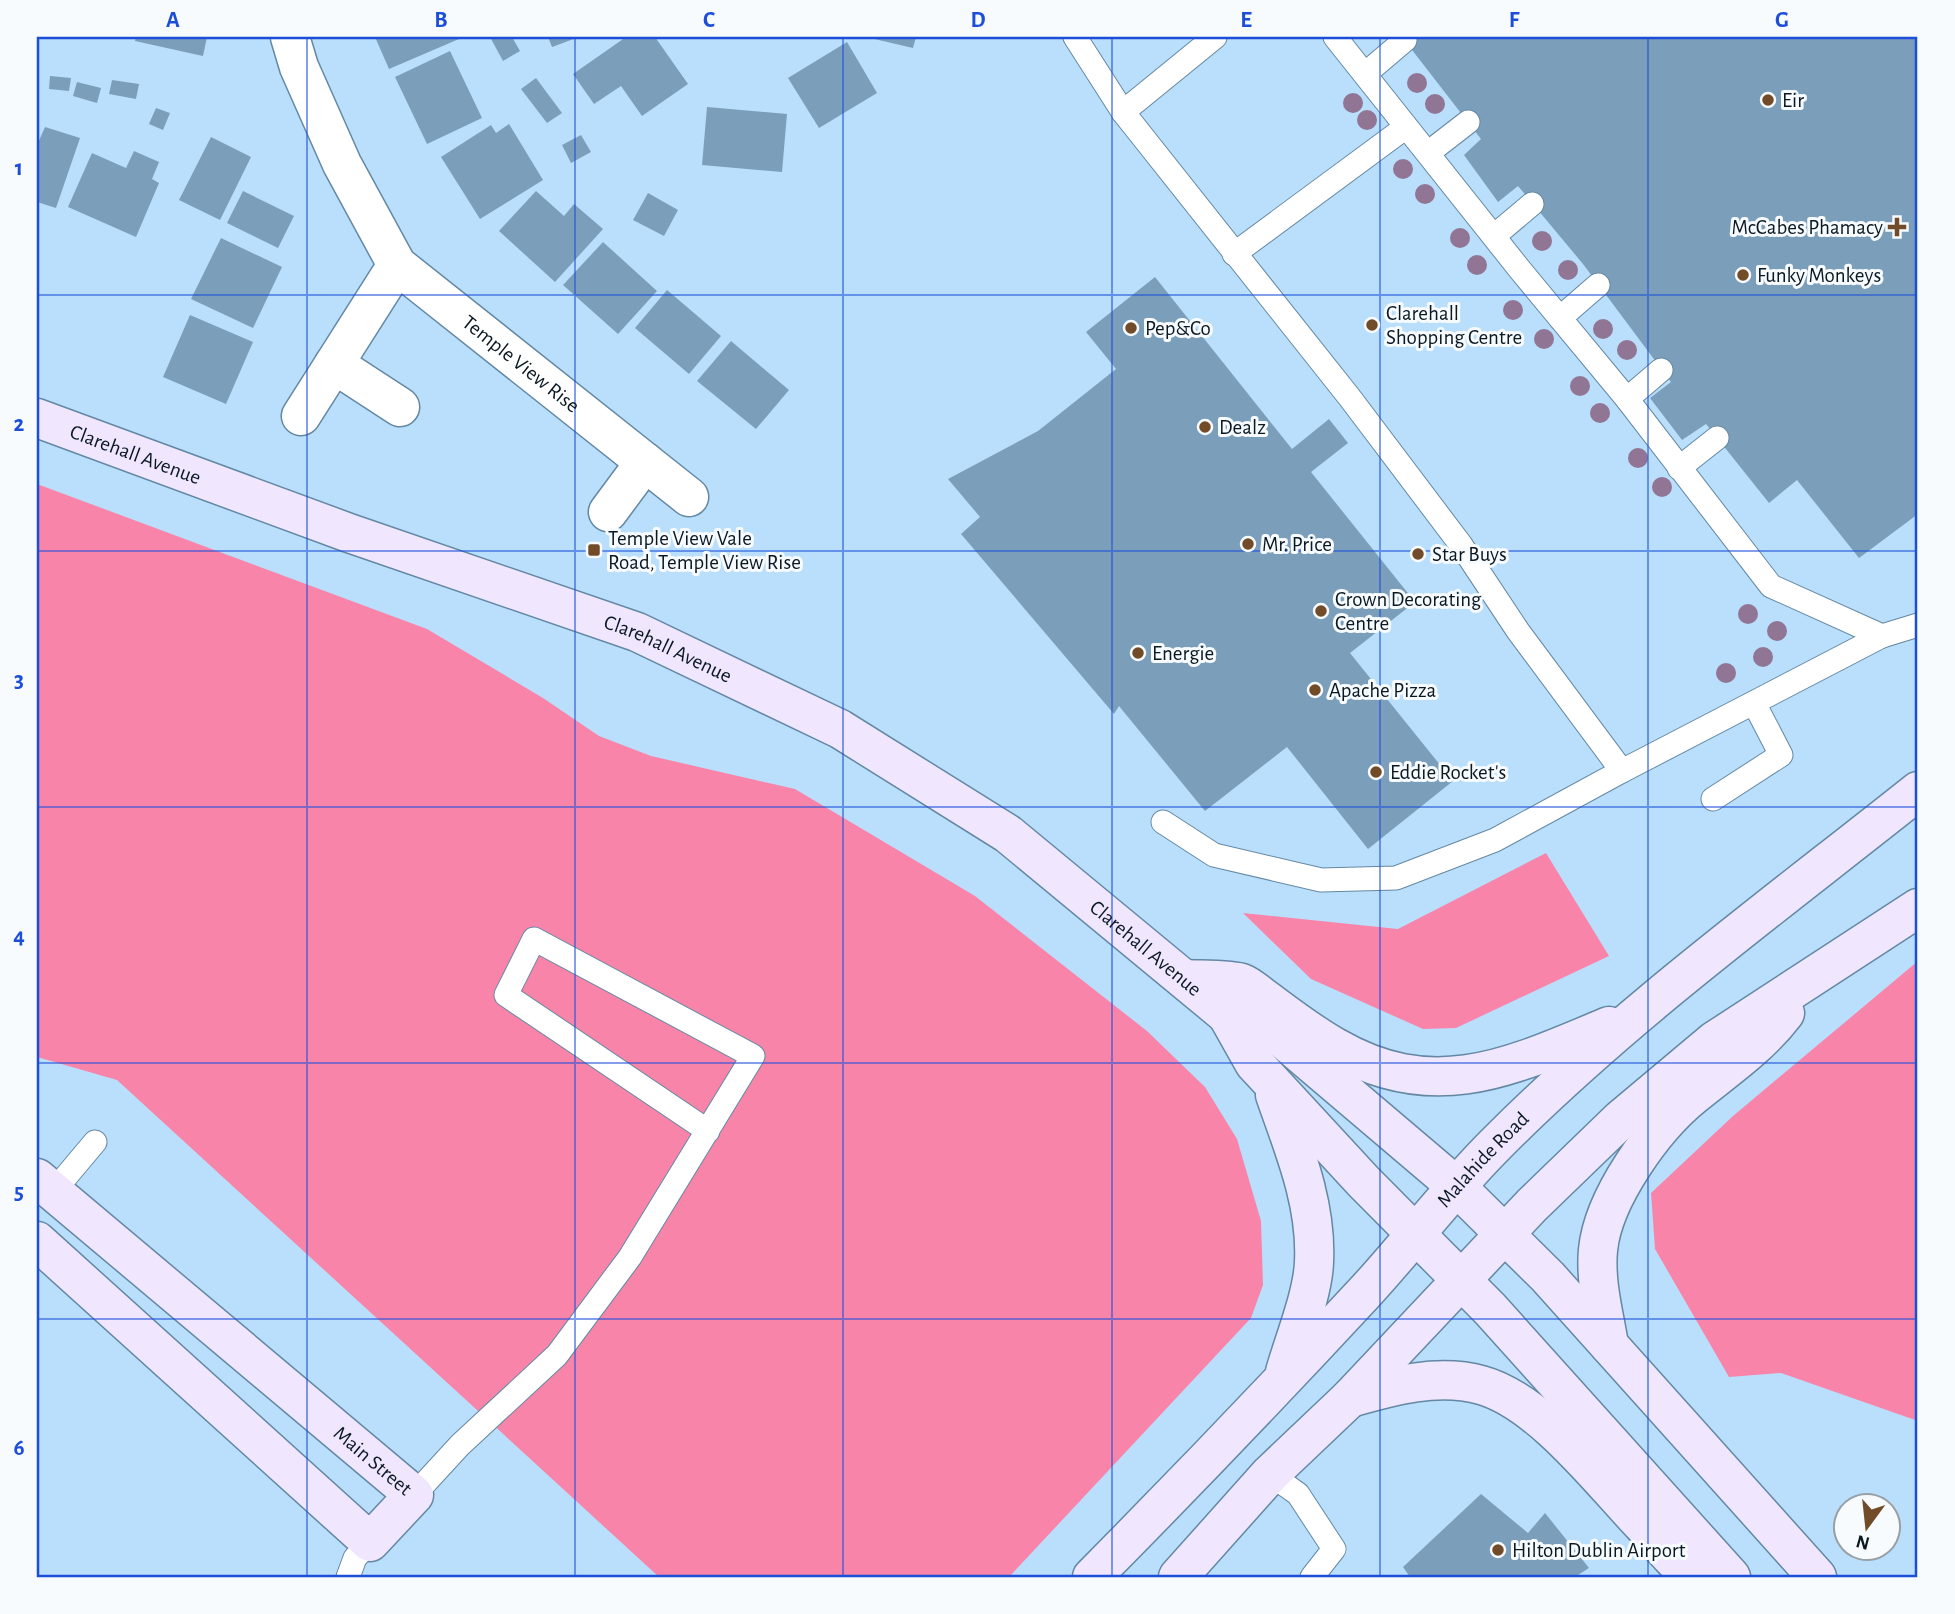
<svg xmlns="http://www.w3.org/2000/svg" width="1955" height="1614" font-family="'Alegreya Sans',sans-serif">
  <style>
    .green { fill: #f885a9 }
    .building { fill: #7b9fbb }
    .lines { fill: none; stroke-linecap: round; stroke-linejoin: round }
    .lane-casing { stroke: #6488a3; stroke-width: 25 }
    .street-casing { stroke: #6488a3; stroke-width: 41 }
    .secondary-casing { stroke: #6488a3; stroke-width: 41 }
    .lane { stroke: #fff; stroke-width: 23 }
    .street { stroke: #fff; stroke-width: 38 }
    .secondary { stroke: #f0e7fe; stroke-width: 38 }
    .tree { fill: #917594 }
    .grid { fill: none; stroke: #1d4ed8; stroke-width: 2; stroke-opacity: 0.55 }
    .poi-dot { fill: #724c29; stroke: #f7fbfe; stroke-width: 2.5 }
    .labels { text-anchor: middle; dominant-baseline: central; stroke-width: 6; stroke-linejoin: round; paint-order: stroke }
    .poi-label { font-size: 21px; fill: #0a1822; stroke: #f7fbfe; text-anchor: start }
    .street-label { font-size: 21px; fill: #0a1822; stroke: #f7fbfe }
    .neatline { fill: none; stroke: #1d4ed8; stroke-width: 2.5 }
    .grid-label { font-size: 23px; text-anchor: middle; font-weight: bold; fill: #1d4ed8 }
  </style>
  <rect width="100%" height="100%" fill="#b9dffc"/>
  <g class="green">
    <path d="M37,484l390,145 116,69 56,38 52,20 144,33 180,107 172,135 58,56 32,52 24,82 2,64 -12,33 -242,259h-350l-542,-497 -80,-23z"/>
    <path d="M1546,853l63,103 -153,72 -33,1 -112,-50 -68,-66 155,16z"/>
    <path d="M1918,961v460l-137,-48 -52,4 -74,-128 -4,-56 82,-77z"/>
  </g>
  <g class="building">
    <path d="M136,37h71l-4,19 -68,-15z"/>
    <path d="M375,37h83l1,2 -70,30z"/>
    <path d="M490,37h22l8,14 -17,10z"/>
    <path d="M548,37h31l-27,10z"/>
    <path d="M626,37h29l33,47 -46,32 -21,-30 -27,18 -21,-30z"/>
    <path d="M866,37h50l-3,11z"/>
    <path d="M1402,37h516v477l-59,44 -62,-78 -28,23 -63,-79 -24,16 -32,-42 21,-16 -88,-118 -65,-78 -20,16 -34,-47 17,-16z"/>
    <path d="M847,42l30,51 -58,35 -31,-50z"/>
    <path d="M450,51l32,67 -55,26 -32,-67z"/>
    <path d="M50,76l21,2 -2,13 -20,-2z"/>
    <path d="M536,78l26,35 -15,10 -26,-34z"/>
    <path d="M112,80l27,4 -3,15 -27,-5z"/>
    <path d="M77,82l24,6 -4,15 -24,-7z"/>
    <path d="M707,107l80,7 -5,58 -80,-7z"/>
    <path d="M156,108l14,5 -7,17 -14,-6z"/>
    <path d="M509,124l34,56 -63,39 -39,-62 50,-32 5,8z"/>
    <path d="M45,127l35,11 -24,70 -19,-6v-57z"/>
    <path d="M581,135l10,17 -20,11 -9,-18z"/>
    <path d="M211,137l40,20 -31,63 -41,-20z"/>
    <path d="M134,151l25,11 -7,17 7,4 -23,54 -68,-30 24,-54 34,15z"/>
    <path d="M243,191l51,25 -16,32 -51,-25z"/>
    <path d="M536,191l28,25 10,-12 29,25 -48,53 -56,-51z"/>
    <path d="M648,193l30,17 -14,26 -31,-16z"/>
    <path d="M221,238l61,29 -29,61 -62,-29z"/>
    <path d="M603,242l54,49 -39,43 -55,-49z"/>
    <path d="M1155,277l137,172 37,-30 19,24 -37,29 104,130 -65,51 103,128 -85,68 -81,-102 -82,64 -86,-105 -5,8 -153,-180 19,-17 -32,-38 90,-48 78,-62 -30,-37z"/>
    <path d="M667,290l54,46 -32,38 -54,-46z"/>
    <path d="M190,315l63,27 -27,62 -63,-27z"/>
    <path d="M731,341l58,49 -33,39 -59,-48z"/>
    <path d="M1481,1494l47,39 17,-20 44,55 -11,7 2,2h-170l-7,-10z"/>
  </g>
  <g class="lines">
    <defs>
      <g id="lane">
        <path d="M1075,37l48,75 227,286 111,147 57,86 104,140 260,-135"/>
        <path d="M1335,37l186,234 106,128 144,187 111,50 36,-11"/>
        <path d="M1365,74l40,-34"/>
        <path d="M1123,112l92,-75"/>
        <path d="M1428,153l40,-31"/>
        <path d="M1494,236l38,-32"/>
        <path d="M1234,254l172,-127"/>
        <path d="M1560,318l38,-33"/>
        <path d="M1627,399l34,-29"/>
        <path d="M1679,468l38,-30"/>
        <path d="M1713,799l68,-44 -27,-52"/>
        <path d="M1163,822l51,33 107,25 75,-2 99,-38 127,-69"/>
        <path d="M53,1192l42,-50"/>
        <path d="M1270,1474l28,20 36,55 -22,28"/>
        <path d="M414,1495l46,-50 97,-90 73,-98 123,-201 -219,-117 -28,56 202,136"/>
        <path d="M348,1577l7,-19 15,-16"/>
      </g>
      <g id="street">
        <path id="s1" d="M290,37l9,30 43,97 55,101 292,232"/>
        <path d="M334,364l66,43"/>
        <path d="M301,416l96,-151"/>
        <path d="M608,512l37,-50"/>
      </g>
      <g id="secondary">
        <path id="s2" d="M37,418l312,115 288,99 203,97 168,105 219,181 50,19 179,152 92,91 269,300"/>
        <path d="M1184,979c13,1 47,0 58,4 8,3 16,11 22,15 23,17 46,35 71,49 100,58 178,19 274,-21"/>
        <path d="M1227,1015l27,48 109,118 127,128 241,268"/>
        <path d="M1275,1095c19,54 42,109 39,167 -1,32 -20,78 -29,110"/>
        <path id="s3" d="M37,1178l377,317 -44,47 -333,-301"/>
        <path d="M1609,1345c-5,-31 -14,-63 -11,-95 5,-52 56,-123 96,-155 32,-26 66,-49 91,-82"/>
        <path d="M1350,1398c42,-12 88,-25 131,-13 59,16 119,95 161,139 16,17 32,40 52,53"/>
        <path id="s4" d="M1092,1577c93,-94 184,-189 274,-286 44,-48 83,-100 129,-146 130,-131 280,-240 423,-354"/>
        <path d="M1178,1577l92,-103 80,-76 182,-193 89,-86 93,-78 204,-133"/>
      </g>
    </defs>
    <use href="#lane" class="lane-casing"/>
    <use href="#street" class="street-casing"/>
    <use href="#secondary" class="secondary-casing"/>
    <use href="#lane" class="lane"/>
    <use href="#street" class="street"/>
    <use href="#secondary" class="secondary"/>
  </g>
  <g class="tree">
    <circle cx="1417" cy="83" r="10"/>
    <circle cx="1353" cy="103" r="10"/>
    <circle cx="1435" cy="104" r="10"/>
    <circle cx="1367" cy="120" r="10"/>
    <circle cx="1403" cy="169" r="10"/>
    <circle cx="1425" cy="194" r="10"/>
    <circle cx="1460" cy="238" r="10"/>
    <circle cx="1542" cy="241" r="10"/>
    <circle cx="1477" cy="265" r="10"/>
    <circle cx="1568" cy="270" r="10"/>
    <circle cx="1513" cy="310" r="10"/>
    <circle cx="1603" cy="329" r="10"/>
    <circle cx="1544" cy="339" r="10"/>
    <circle cx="1627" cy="350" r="10"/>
    <circle cx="1580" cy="386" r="10"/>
    <circle cx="1600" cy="413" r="10"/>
    <circle cx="1638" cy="458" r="10"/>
    <circle cx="1662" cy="487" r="10"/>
    <circle cx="1748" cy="614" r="10"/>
    <circle cx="1777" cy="631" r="10"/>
    <circle cx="1763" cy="657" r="10"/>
    <circle cx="1726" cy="673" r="10"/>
  </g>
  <path class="grid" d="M307,37v1540M575,37v1540M843,37v1540M1112,37v1540M1380,37v1540M1648,37v1540M37,295h1881M37,551h1881M37,807h1881M37,1063h1881M37,1319h1881"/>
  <g class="poi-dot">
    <circle cx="1768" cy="100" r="7"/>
    <path d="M1893.5 216.5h7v7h7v7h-7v7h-7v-7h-7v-7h7z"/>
    <circle cx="1743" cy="275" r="7"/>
    <circle cx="1372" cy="325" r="7"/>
    <circle cx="1131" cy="328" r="7"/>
    <circle cx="1205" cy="427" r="7"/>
    <circle cx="1248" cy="544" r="7"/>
    <rect x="587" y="543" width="14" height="14" rx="3.5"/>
    <circle cx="1418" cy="554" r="7"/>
    <circle cx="1321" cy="611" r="7"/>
    <circle cx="1138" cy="653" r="7"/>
    <circle cx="1315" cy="690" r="7"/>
    <circle cx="1376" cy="772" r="7"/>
    <circle cx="1498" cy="1550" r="7"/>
  </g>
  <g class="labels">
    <g class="poi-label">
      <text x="1782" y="100">Eir</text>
      <text x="1883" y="227" text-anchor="end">McCabes Phamacy</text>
      <text x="1757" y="275">Funky Monkeys</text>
      <text x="1386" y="313">Clarehall<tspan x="1386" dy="24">Shopping Centre</tspan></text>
      <text x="1145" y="328">Pep&amp;Co</text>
      <text x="1219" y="427">Dealz</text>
      <text x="608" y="538">Temple View Vale<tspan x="608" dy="24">Road, Temple View Rise</tspan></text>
      <text x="1262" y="544">Mr. Price</text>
      <text x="1432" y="554">Star Buys</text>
      <text x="1335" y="599">Crown Decorating<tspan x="1335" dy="24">Centre</tspan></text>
      <text x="1152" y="653">Energie</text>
      <text x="1329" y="690">Apache Pizza</text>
      <text x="1390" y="772">Eddie Rocket's</text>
      <text x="1512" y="1550">Hilton Dublin Airport</text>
    </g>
    <g class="street-label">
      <text stroke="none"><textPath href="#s1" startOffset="411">Temple View Rise</textPath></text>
      <text stroke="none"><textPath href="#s2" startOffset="105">Clarehall Avenue</textPath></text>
      <text stroke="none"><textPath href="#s2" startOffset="672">Clarehall Avenue</textPath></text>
      <text stroke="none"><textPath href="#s2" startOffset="1239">Clarehall Avenue</textPath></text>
      <text stroke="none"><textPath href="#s4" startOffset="572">Malahide Road</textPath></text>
      <text stroke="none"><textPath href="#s3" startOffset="439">Main Street</textPath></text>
    </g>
  </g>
  <rect width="1955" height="1614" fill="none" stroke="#f7fbfe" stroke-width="77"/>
  <g transform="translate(1867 1527) rotate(195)"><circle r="33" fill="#f7fbfe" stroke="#98a0a6" stroke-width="2"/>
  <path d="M0-5L12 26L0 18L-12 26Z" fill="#724c29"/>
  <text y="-10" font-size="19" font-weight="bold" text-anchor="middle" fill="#0a1822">N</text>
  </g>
  <rect x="38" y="38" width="1878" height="1538" class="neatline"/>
  <g class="grid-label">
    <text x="173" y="27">A</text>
    <text x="441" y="27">B</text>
    <text x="709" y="27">C</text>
    <text x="978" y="27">D</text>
    <text x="1246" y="27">E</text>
    <text x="1514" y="27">F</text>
    <text x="1782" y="27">G</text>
    <text x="19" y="175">1</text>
    <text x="19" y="431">2</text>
    <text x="19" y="687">3</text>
    <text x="19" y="943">4</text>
    <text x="19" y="1199">5</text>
    <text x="19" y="1455">6</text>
  </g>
</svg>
